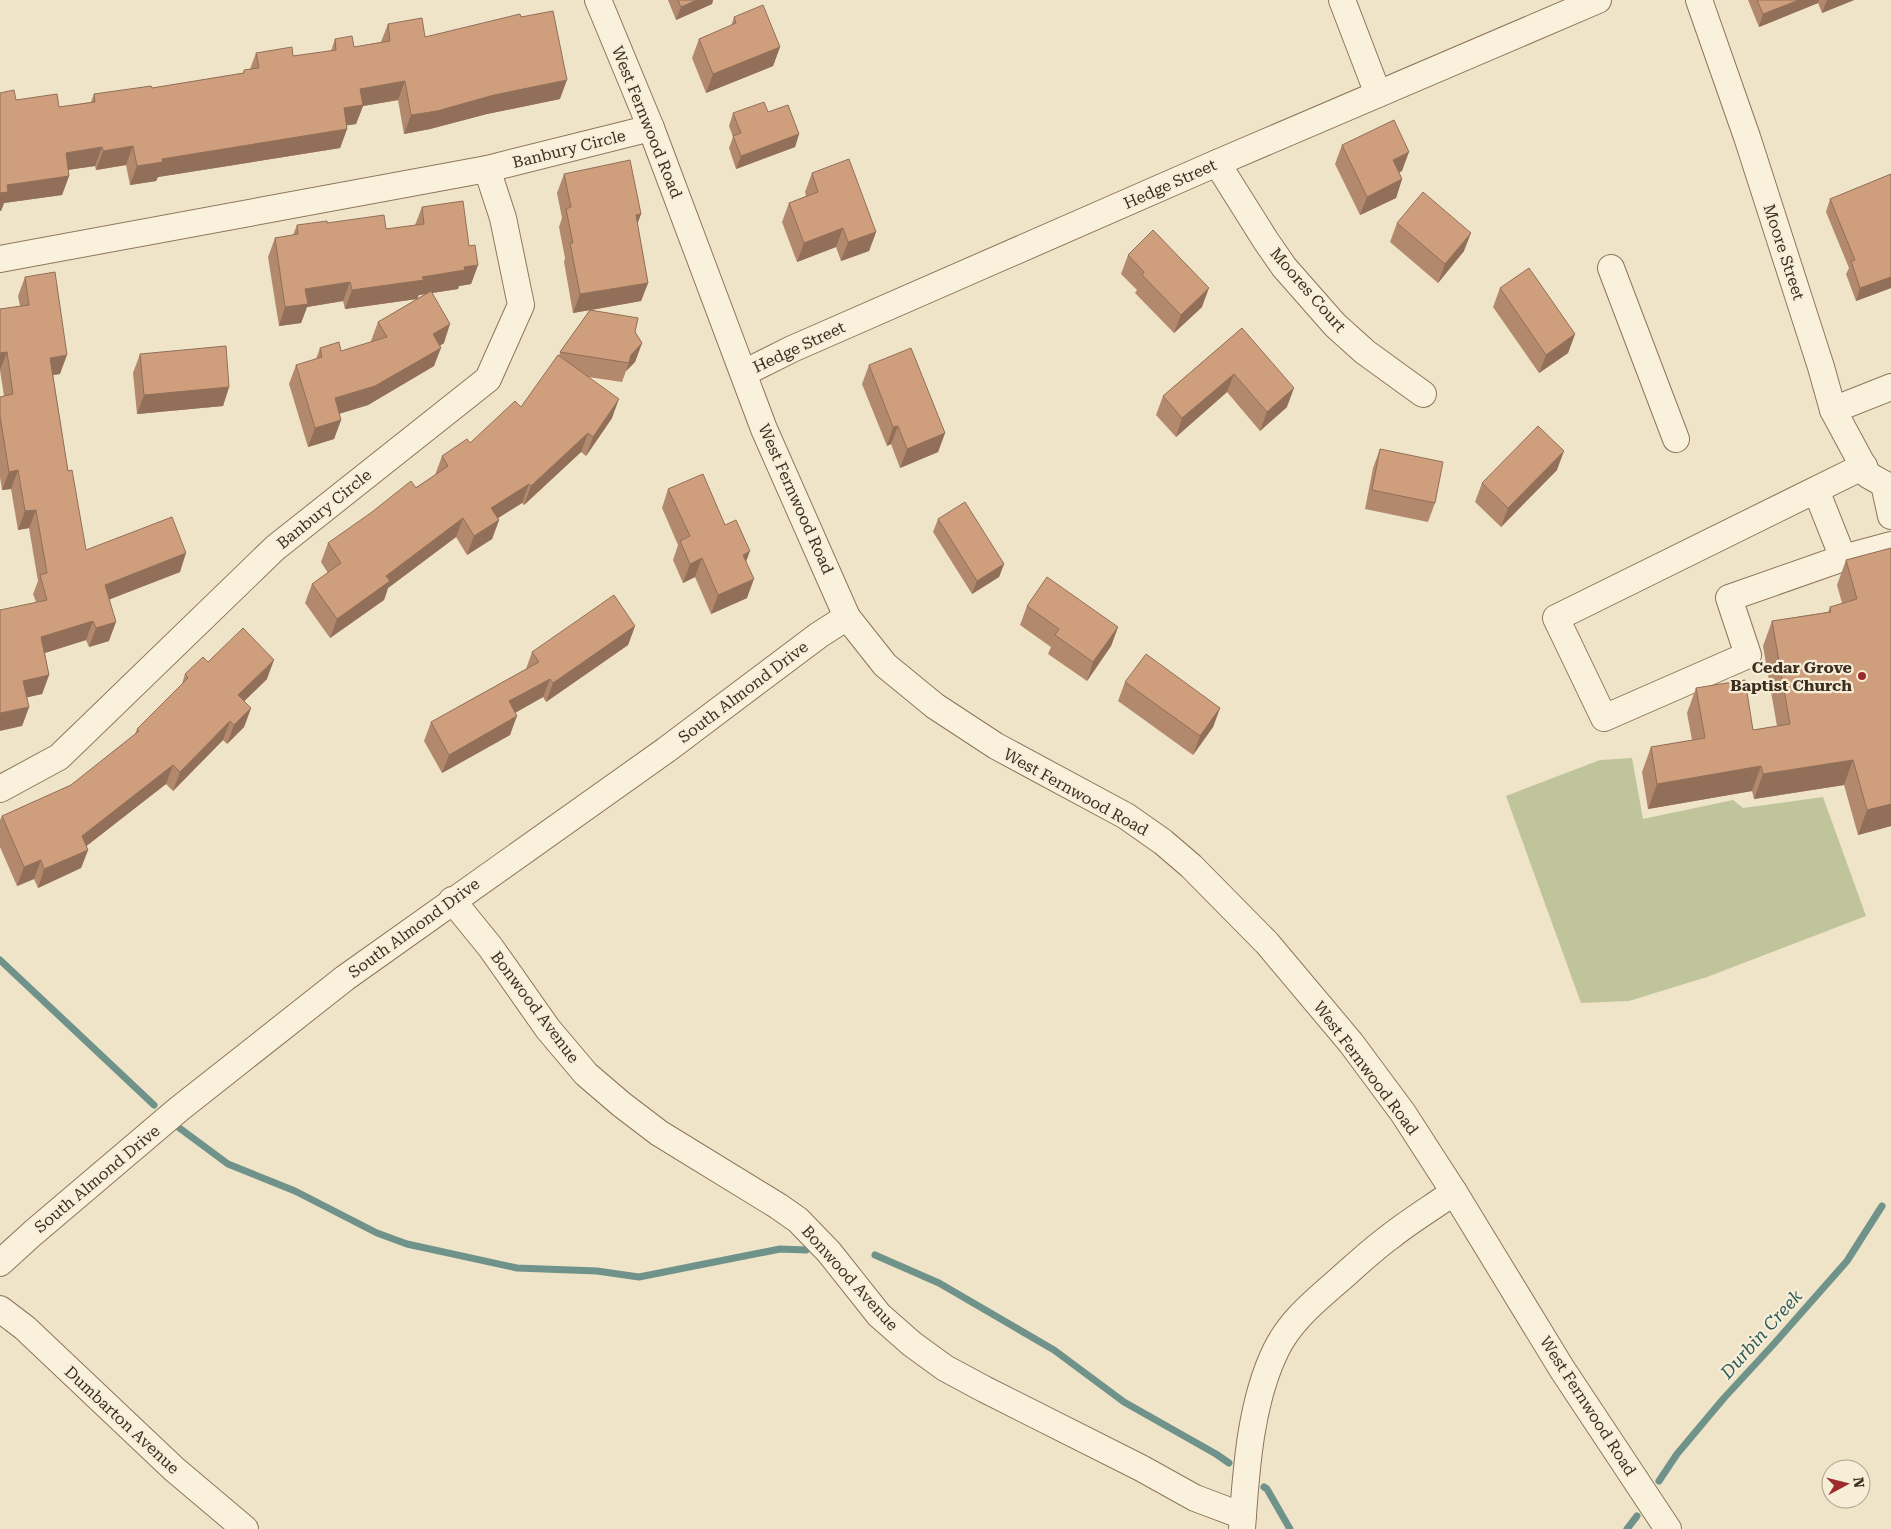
<svg xmlns="http://www.w3.org/2000/svg" width="1891" height="1529" font-family="'Roboto Serif',serif">
  <style>
    .cemetery { fill: #bfc49a }
    .lines { fill: none; stroke-linecap: round; stroke-linejoin: round }
    .stream { stroke: #6f938a; stroke-width: 7 }
    .minor-casing { stroke: #8d765c; stroke-width: 28 }
    .minor { stroke: #faf1dc; stroke-width: 26 }
    .wall { fill: #b2896c }
    .shaded-wall { fill: #916f58 }
    .building { fill: #cf9f7d; stroke: #916f58 }
    .poi-dot { fill: #9e2a2b; stroke: #f7eed8; stroke-width: 2 }
    .labels { text-anchor: middle; dominant-baseline: central; stroke-width: 4.5; stroke-linejoin: round; paint-order: stroke }
    .street-label { font-size: 16px; fill: #3d2e20; stroke: #f7eed8 }
    .poi-label { font-size: 16px; font-weight: bold; fill: #3d2e20; stroke: #f7eed8; text-anchor: end }
    .water-label { font-size: 18px; font-style: italic; fill: #2f5d5a; stroke: #f7eed8 }
  </style>
  <rect width="100%" height="100%" fill="#f0e4c8"/>
  <path class="cemetery" d="M1632,758l11,61 90,-19 10,8 80,-11 43,119 -159,61 -78,24 -48,2 -75,-207 94,-36z"/>
  <g class="lines">
    <g class="stream">
      <path d="M0,960l154,145"/>
      <path d="M178,1127l50,37 67,27 82,42 30,11 110,24 80,3 42,6 141,-28 26,1"/>
      <path d="M875,1255l64,28 115,67 70,52 92,52 13,9"/>
      <path d="M1659,1481l18,-27 47,-56 48,-52 75,-85 35,-55"/>
      <path d="M1264,1487l3,2 23,40"/>
      <path d="M1627,1529l10,-13"/>
    </g>
    <defs>
      <g id="minor">
        <path d="M598,0l53,128 113,301 83,188 38,48 50,41 61,40 130,70 37,26 28,24 76,77 84,100 52,70 51,79 108,177 106,160"/>
        <path d="M1342,0l36,94"/>
        <path d="M1699,0l48,137 74,230 12,43 35,65 23,13"/>
        <path d="M1217,163l49,78 18,26 51,58 30,27 58,42"/>
        <path d="M487,169l164,-41"/>
        <path d="M0,259l487,-90 16,49 18,87 -33,74 -213,169 -216,209 -59,32"/>
        <path d="M1611,268l65,171"/>
        <path d="M744,373l48,-24 425,-186 381,-163"/>
        <path d="M1833,410l58,-23"/>
        <path d="M1884,484l7,32"/>
        <path d="M1816,490l27,68 48,-13"/>
        <path d="M1843,558l-114,40 19,57 -144,63 -48,-100 308,-152"/>
        <path d="M452,900l39,48 57,81 38,45 35,30 38,29 119,73 20,14 31,32 50,63 33,29 33,24 39,21 157,79 54,30 48,18"/>
        <path d="M0,1263l33,-30 146,-124 166,-131 321,-228 153,-115 28,-18"/>
        <path d="M0,1309l25,19 149,141 71,60"/>
        <path d="M1242,1529c4,-57 8,-126 34,-179 14,-29 39,-49 63,-70 17,-15 34,-31 52,-44 20,-16 42,-29 63,-44"/>
      </g>
    </defs>
    <use href="#minor" class="minor-casing"/>
    <use href="#minor" class="minor"/>
  </g>
  <g class="wall">
    <path d="M668,0h45l-1,4 -36,16z"/>
    <path d="M1748,0h106l-32,13 -4,-10 -59,24z"/>
    <path d="M521,17l39,82 -73,15 -57,15 -26,5 -6,-34 -35,6 -7,18 -9,1v4l-7,19 -182,29 -2,4 -26,4 -4,-20 -30,5 -1,-4 -27,4 1,6 -7,19 -58,8 -3,8 15,-111 43,7 32,-5 3,-8 58,-6 91,-15 1,-3 6,-1 6,-16 37,3 38,-5 4,-12 19,8 27,-5 7,-18 37,13z"/>
    <path d="M734,17l46,30 -7,19 -67,27 -14,-35 7,-19 32,-13z"/>
    <path d="M768,112l31,22 -4,13 -59,22 -7,-21 4,-11 -4,-11 4,-13z"/>
    <path d="M1342,145l60,26 -3,1 3,7 -6,19 -36,17 -25,-51z"/>
    <path d="M812,173l64,59 -7,19 -28,10 -5,-14 -39,15 -15,-40 7,-19 17,-7 -1,-4z"/>
    <path d="M564,174l77,40 -4,10 11,59 -7,18 -50,9 44,22 7,11 -7,19 -9,9 -4,11 -34,-5 24,41 -26,38 -5,-4 -57,53 -2,-2 -24,15 1,2 -7,19 -25,16 -11,-18 -68,51 -4,12 -54,38 -25,-35 7,-19 16,-11 -7,-11 7,-19 107,-68 7,-19 28,-13 51,-36 38,-51 1,-4 30,-42 -17,3 -9,-51 1,-4 -6,-31 3,-9 -5,-25z"/>
    <path d="M1891,174v114l-35,13 -10,-27 3,-6 -23,-56 4,-13z"/>
    <path d="M422,207l47,39 9,19 -7,19 -12,2 -1,3 -26,4 12,50 -4,3 -6,20 -66,39 -29,9 2,6 -7,19 -26,8 -19,-63 7,-19 20,-6 4,-11 21,3 30,-9v-1l7,-19 47,-28 -6,1 -2,4 -72,10 -2,-8 -36,6 -6,16 -22,3 -11,-69 7,-19 18,-3 4,-10 30,-2 59,6 29,-4z"/>
    <path d="M1397,223l67,28 -26,32 -48,-41z"/>
    <path d="M1128,255l74,52 -28,26 -39,-40 2,-3 -16,-16z"/>
    <path d="M25,277l35,97 -7,1 15,96 18,79 94,22 -71,27v42l-20,6 -3,-7 -41,13 4,22 -7,19 -16,3 3,10 -7,19 14,-124 -3,-8 5,-13 -9,-53 -11,2 -7,-41 -9,1 -2,-13v-80l4,-1 -4,-26v-61l20,-3 -2,-10z"/>
    <path d="M1500,288l75,46 -7,19 -29,20 -46,-66z"/>
    <path d="M1242,328l45,79 -27,24 -33,-39 -51,45 -20,-22 7,-19z"/>
    <path d="M140,354l89,33 -6,19 -86,8 -4,-41z"/>
    <path d="M869,365l76,68 -7,19 -38,16 -9,-24 -4,2 -25,-62z"/>
    <path d="M1380,449l55,54 -7,19 -63,-13 8,-41z"/>
    <path d="M1557,470l-56,57 -26,-25 7,-19z"/>
    <path d="M668,489l57,36 21,37 1,36 -36,16 -16,-37 -12,6 -10,-23 5,-15 -16,-37z"/>
    <path d="M938,519l66,45 -5,13 -27,17 -39,-62z"/>
    <path d="M1891,548v278l-33,9 -14,-50 -90,14 -2,-8 -104,18 -6,-37 9,-25 41,-7 -5,-27 9,-25 57,42 24,-4 -14,-80 9,-25 56,-9 2,-5 12,-4 -5,-18 9,-25z"/>
    <path d="M1027,606l91,21 -7,19 -24,35 -39,-27 3,-7 -31,-22z"/>
    <path d="M635,626l-7,19 -82,57 -3,-5 -28,16 -5,22 -68,38 -18,-32 7,-19 95,-53 6,-17z"/>
    <path d="M208,662l59,17 -23,22 7,7 -7,19 -17,17 -4,-4 -50,51 -7,-7 -80,62 2,4 -7,18 -43,20 -4,-9 -17,7 -17,-39v-27l2,-4 69,-31 64,-51 2,-5 45,-45 3,-10z"/>
    <path d="M1125,682l95,26 -7,19 -20,28 -75,-54z"/>
  </g>
  <g class="shaded-wall">
    <path d="M697,0h16l-1,4 -36,16 5,-13z"/>
    <path d="M1799,0h20l-1,3 -59,24 4,-13z"/>
    <path d="M1827,0h27l-32,13z"/>
    <path d="M780,47l-7,19 -67,27 7,-19z"/>
    <path d="M567,80l-7,19 -73,15 -57,15 -26,5 7,-19 83,-20z"/>
    <path d="M405,81l-7,19 -35,6 -7,18 -19,3 7,-19 16,-19z"/>
    <path d="M347,129l-7,19 -182,29 -2,4 -26,4 7,-19 25,-7z"/>
    <path d="M799,134l-4,13 -59,22 5,-13z"/>
    <path d="M133,146l-7,19 -30,5 7,-19z"/>
    <path d="M102,147l-7,19 -36,5 7,-18z"/>
    <path d="M1409,152l-7,19 -16,8 7,-19z"/>
    <path d="M69,176l-7,19 -58,8 -3,8h-1v-18l7,-8z"/>
    <path d="M1402,179l-6,19 -36,17 7,-18z"/>
    <path d="M641,214l-7,19 2,-18z"/>
    <path d="M843,228l-7,19 -39,15 7,-19z"/>
    <path d="M876,232l-7,19 -28,10 7,-19z"/>
    <path d="M1471,233l-7,18 -26,32 7,-19z"/>
    <path d="M478,265l-7,19 -12,2 -1,3 -39,6 -2,4 -72,10 7,-19 70,-13 42,-10z"/>
    <path d="M1891,277v11l-35,13 4,-13z"/>
    <path d="M350,282l-7,19 -36,6 -6,16 -22,3 6,-19 20,-18z"/>
    <path d="M648,283l-7,18 -68,12 7,-19z"/>
    <path d="M1209,288l-7,19 -28,26 7,-18z"/>
    <path d="M450,324l-6,19 -18,10 7,-19z"/>
    <path d="M1575,334l-7,19 -29,20 7,-18z"/>
    <path d="M642,343l-7,19 -9,9 3,-8 2,-8z"/>
    <path d="M441,348l-7,18 -66,39 -40,12 7,-19z"/>
    <path d="M7,352l-7,18v-17z"/>
    <path d="M67,355l-7,19 -17,2 7,-18z"/>
    <path d="M1234,374l-7,18 -51,45 6,-19z"/>
    <path d="M229,387l-6,19 -86,8 7,-19z"/>
    <path d="M1294,388l-7,19 -27,24 7,-19z"/>
    <path d="M619,399l-7,19 -26,38 7,-19z"/>
    <path d="M341,420l-7,19 -26,8 7,-19z"/>
    <path d="M898,426l-7,18 -4,2 6,-19z"/>
    <path d="M588,433l-7,19 -57,53 7,-19z"/>
    <path d="M945,433l-7,19 -38,16 7,-19z"/>
    <path d="M1564,451l-7,19 -56,57 7,-19z"/>
    <path d="M18,470l-7,19 -9,1 7,-18z"/>
    <path d="M529,484l-7,19 -38,24 7,-19z"/>
    <path d="M36,510l-7,18 -11,2 7,-19z"/>
    <path d="M463,518l-7,19 -68,51 -4,12 -54,38 7,-19 49,-43z"/>
    <path d="M499,520l-7,19 -25,16 7,-19z"/>
    <path d="M750,551l-7,19v-15z"/>
    <path d="M186,553l-6,19 -82,32 7,-19z"/>
    <path d="M702,558l-7,19 -12,6 7,-19z"/>
    <path d="M1004,564l-5,13 -27,17 5,-13z"/>
    <path d="M754,579l-7,19 -36,16 7,-19z"/>
    <path d="M93,621l-7,19 -51,16 6,-19z"/>
    <path d="M116,622l-7,19 -20,6 7,-19z"/>
    <path d="M635,626l-7,19 -82,57 7,-19z"/>
    <path d="M1118,627l-7,19 -24,35 6,-19z"/>
    <path d="M274,660l-7,19 -36,35 7,-19z"/>
    <path d="M49,675l-7,19 -26,6 7,-19z"/>
    <path d="M550,679l-7,18 -41,23 7,-19z"/>
    <path d="M29,707l-7,19 -22,5v-18z"/>
    <path d="M251,708l-7,19 -17,17 7,-19z"/>
    <path d="M1220,708l-7,19 -20,28 7,-19z"/>
    <path d="M517,716l-7,19 -68,38 7,-18z"/>
    <path d="M230,721l-7,19 -50,51 7,-19z"/>
    <path d="M1853,760l-9,25 -90,14 9,-25z"/>
    <path d="M173,765l-7,19 -91,71 7,-19z"/>
    <path d="M1761,766l-9,25 -104,18 9,-25z"/>
    <path d="M1891,804v22l-33,9 9,-25z"/>
    <path d="M88,850l-7,18 -43,20 6,-19z"/>
    <path d="M41,860l-7,19 -17,7 7,-19z"/>
  </g>
  <g class="building">
    <path d="M678,0h19l-16,7z"/>
    <path d="M1757,0h42l-36,14z"/>
    <path d="M763,5l17,42 -67,27 -14,-35 37,-16 -2,-6z"/>
    <path d="M553,11l14,69 -73,15 -57,16 -26,4 -6,-34 -45,8 3,16 -19,3 3,21 -185,30 1,3 -26,4 -4,-20 -30,5 -1,-4 -36,6 3,23 -62,9 1,7 -8,1v-100l14,-3 2,10 41,-6 2,13 36,-5 -1,-8 57,-8 1,2 92,-15v-3l15,-2 -3,-15 36,-6 1,9 43,-6 -1,-11 17,-3 2,11 36,-6 -2,-17 34,-6 3,19 95,-23 1,3z"/>
    <path d="M764,102l4,10 20,-7 11,29 -58,22 -8,-20 8,-3 -8,-20z"/>
    <path d="M1394,120l15,32 -16,8 9,19 -35,18 -25,-52z"/>
    <path d="M849,159l27,73 -28,10 -5,-14 -39,15 -15,-40 29,-11 -6,-19z"/>
    <path d="M630,160l11,54 -5,1 12,68 -68,11 -10,-51h3l-7,-34 5,-2 -7,-33z"/>
    <path d="M1891,174v103l-31,11 -9,-27 4,-1 -25,-61z"/>
    <path d="M1423,192l48,41 -26,31 -48,-41z"/>
    <path d="M463,201l6,45 6,-1 3,20 -14,2 1,3 -43,7 2,3 -72,10 -2,-8 -45,7 3,15 -23,3 -10,-69 23,-4 -1,-9 30,-4v2l57,-8 2,14 38,-5 -2,-17z"/>
    <path d="M1153,230l56,58 -28,27 -39,-40 2,-3 -16,-17z"/>
    <path d="M1529,268l46,66 -29,21 -46,-67z"/>
    <path d="M55,272l12,83 -17,3 18,113 4,-1 14,80 86,-33 14,36 -81,32 11,37 -20,6 -3,-7 -52,16 8,38 -26,6 6,26 -29,6v-103l47,-10 -7,-25 7,-2 -11,-63 -11,1 -7,-41 -9,2 -9,-56v-19l13,-3 -6,-42 -7,1v-44l29,-4 -4,-28z"/>
    <path d="M431,291l19,33 -17,10 8,14 -66,38 -40,12 6,22 -26,8 -19,-63 26,-8 -2,-9 19,-6 2,9 46,-14 -9,-15z"/>
    <path d="M590,310l48,8 -3,14 7,11 -11,12 -2,8 -69,-11z"/>
    <path d="M1242,328l52,60 -27,24 -33,-38 -52,44 -19,-22z"/>
    <path d="M226,346l3,41 -85,8 -4,-41z"/>
    <path d="M911,348l34,85 -38,16 -9,-23 -5,1 -24,-62z"/>
    <path d="M558,355l61,44 -26,38 -5,-4 -57,53 -2,-2 -38,24 8,12 -25,16 -11,-18 -77,58 4,5 -53,38 -25,-35 29,-21 -13,-20 44,-31 39,-31 5,7 32,-22 -6,-10 25,-17 3,4 45,-42 6,6z"/>
    <path d="M1538,426l26,25 -56,57 -26,-25z"/>
    <path d="M1380,449l63,13 -8,41 -63,-13z"/>
    <path d="M703,474l22,51 11,-5 14,31 -7,4 11,24 -36,16 -16,-37 -12,6 -10,-23 10,-5 -22,-47z"/>
    <path d="M965,502l39,62 -27,17 -39,-62z"/>
    <path d="M1891,548v256l-24,6 -14,-50 -90,14 -2,-8 -104,18 -6,-37 54,-9 -9,-50 49,-8 8,50 37,-6 -18,-103 59,-9 -1,-5 27,-8 -11,-39z"/>
    <path d="M1047,577l71,50 -25,35 -38,-27 4,-6 -32,-23z"/>
    <path d="M614,595l21,31 -82,57 -3,-4 -41,22 8,15 -68,39 -18,-33 108,-60 -7,-10z"/>
    <path d="M243,628l31,32 -36,35 13,13 -17,17 -4,-4 -50,51 -7,-7 -91,71 6,14 -44,19 -3,-9 -17,7 -22,-51 69,-31 68,-54 -2,-2 51,-51 -3,-4 18,-17 5,5z"/>
    <path d="M1146,654l74,54 -20,28 -75,-54z"/>
  </g>
  <circle class="poi-dot" cx="1862" cy="676" r="5"/>
  <g class="labels">
    <g class="street-label">
      <text transform="translate(647 122) rotate(68)">West Fernwood Road</text>
      <text transform="translate(569 149) rotate(-14)">Banbury Circle</text>
      <text transform="translate(1170 184) rotate(-24)">Hedge Street</text>
      <text transform="translate(1784 252) rotate(72)">Moore Street</text>
      <text transform="translate(1308 290) rotate(49)">Moores Court</text>
      <text transform="translate(799 347) rotate(-25)">Hedge Street</text>
      <text transform="translate(796 499) rotate(66)">West Fernwood Road</text>
      <text transform="translate(324 509) rotate(-39)">Banbury Circle</text>
      <text transform="translate(743 692) rotate(-37)">South Almond Drive</text>
      <text transform="translate(1076 792) rotate(29)">West Fernwood Road</text>
      <text transform="translate(414 928) rotate(-36)">South Almond Drive</text>
      <text transform="translate(535 1007) rotate(53)">Bonwood Avenue</text>
      <text transform="translate(1366 1068) rotate(53)">West Fernwood Road</text>
      <text transform="translate(97 1179) rotate(-40)">South Almond Drive</text>
      <text transform="translate(850 1278) rotate(48)">Bonwood Avenue</text>
      <text transform="translate(1588 1406) rotate(57)">West Fernwood Road</text>
      <text transform="translate(122 1420) rotate(43)">Dumbarton Avenue</text>
    </g>
    <g class="poi-label">
      <text x="1852" y="667">Cedar Grove<tspan x="1852" dy="18">Baptist Church</tspan></text>
    </g>
    <g class="water-label">
      <text transform="translate(1761 1334) rotate(-48)">Durbin Creek</text>
    </g>
  </g>
  <g transform="translate(1846 1484) rotate(83)"><circle r="24" fill="#f7eed8" stroke="#ada18e"/>
  <path d="M0-4L9 19L0 12L-9 19Z" fill="#9e2a2b"/>
  <text y="-8" font-size="14" font-weight="bold" text-anchor="middle" fill="#3d2e20">N</text>
  </g>
</svg>
